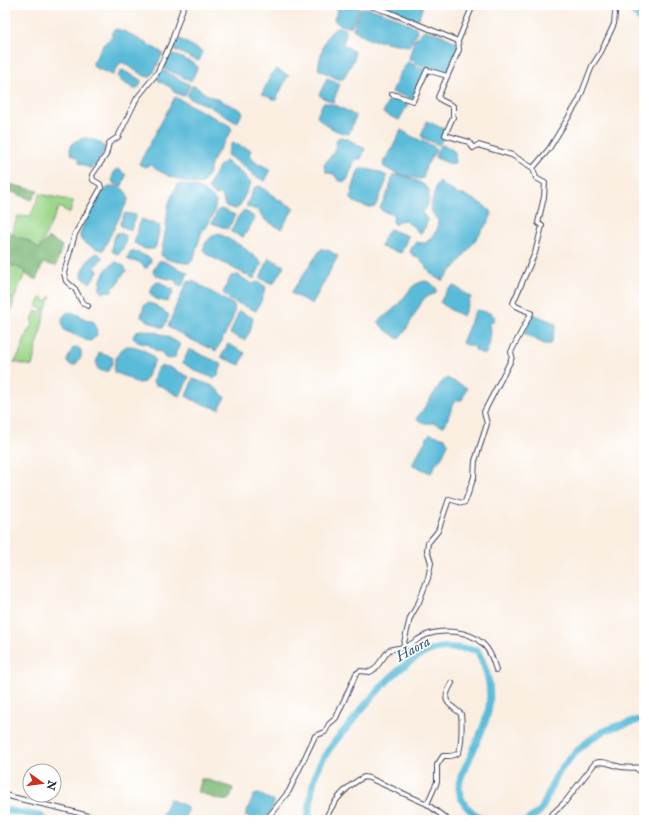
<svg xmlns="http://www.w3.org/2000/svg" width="649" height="825" font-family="'IM FELL English',serif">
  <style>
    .green { fill: #9cd78b; stroke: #5f7c63 }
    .forest { fill: #7db877; stroke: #506d59 }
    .water { fill: #5abbd9; stroke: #3e6e8a }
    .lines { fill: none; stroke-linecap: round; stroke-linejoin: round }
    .river { stroke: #5abbd9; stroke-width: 7 }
    .minor-casing { stroke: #424154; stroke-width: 6 }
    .minor { stroke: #fff; stroke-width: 4 }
    .labels { text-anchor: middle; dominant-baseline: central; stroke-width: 3.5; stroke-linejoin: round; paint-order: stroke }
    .water-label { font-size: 15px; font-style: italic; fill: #385f7a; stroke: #fff }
  </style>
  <rect width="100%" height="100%" fill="#fff"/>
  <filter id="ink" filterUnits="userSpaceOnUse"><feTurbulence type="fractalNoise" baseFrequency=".025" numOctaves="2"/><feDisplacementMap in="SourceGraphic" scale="8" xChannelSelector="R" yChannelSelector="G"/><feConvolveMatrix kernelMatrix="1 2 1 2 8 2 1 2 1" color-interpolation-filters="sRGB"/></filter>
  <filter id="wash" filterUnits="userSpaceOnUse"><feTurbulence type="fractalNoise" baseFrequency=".012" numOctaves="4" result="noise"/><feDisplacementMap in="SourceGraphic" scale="16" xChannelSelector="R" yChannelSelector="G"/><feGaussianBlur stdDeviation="0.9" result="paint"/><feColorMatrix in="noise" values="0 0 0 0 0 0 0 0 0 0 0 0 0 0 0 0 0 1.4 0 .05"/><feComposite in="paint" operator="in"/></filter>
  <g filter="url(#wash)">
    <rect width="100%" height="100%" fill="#faeee1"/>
    <g class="green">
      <path d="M40,194l33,7 -3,12 -11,-6 -20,42 -12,-9 -16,-5 7,-19 12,1z"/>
      <path d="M5,262l21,9 -12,28 -2,11 -7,-3v-10l7,1 -7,-3z"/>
      <path d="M42,296l3,6 6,-6 -5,12 -14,58 -18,-4c8,-10 7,-14 11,-25 2,-5 5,-9 8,-14l-2,-2 5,-10 3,1 5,-3 -8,-2z"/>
    </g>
    <g class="forest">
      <path d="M5,184v-1l33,8 -6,9 -27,-11z"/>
      <path d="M5,232l22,8 12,9 9,-11 7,3 7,5 -6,20 -13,-3 -7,17 -11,-6 1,-3 -21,-9z"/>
      <path d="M201,779h4l28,9c-1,3 -2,8 -3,10 -5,7 -25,-4 -32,-6z"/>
    </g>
    <g class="water">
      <path d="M339,5h20v4l-7,17c-7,1 -13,0 -18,-6z"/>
      <path d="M373,5h50l-4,13 -6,3z"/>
      <path d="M361,8c15,-1 41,13 55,19l1,5 -8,14 -41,-7 -15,-10z"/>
      <path d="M339,27l5,2 2,5 -3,10 11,8v7l-11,20h-5l-20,-10c3,-15 6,-37 21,-42z"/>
      <path d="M116,29l10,3 37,21 -8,17 -5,7c-10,0 -19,-12 -29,-15l-8,13 -19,-8 -1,-4 10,-18 9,-8v-5z"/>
      <path d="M424,30l16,4 17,9 1,8 -11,23 -21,-6 -17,-9 5,-19z"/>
      <path d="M178,38l25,14 -4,9 -3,-1 -23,-11c-1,-3 2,-9 5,-11z"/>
      <path d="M171,53l24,11 3,3 -7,14 -27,-13c-1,-4 3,-13 7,-15z"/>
      <path d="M408,62l17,8 -13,29 -20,-7 8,-19z"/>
      <path d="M276,69l13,7 -3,3 -10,21 -14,-6 8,-18z"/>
      <path d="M122,70l19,10 -1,5 -3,4h-3l-14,-9 -2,-4z"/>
      <path d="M163,70l27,15 -5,10 -2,1 -9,-4 -2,-4 -13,-7 -2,-3 3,-6z"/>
      <path d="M327,78l13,6 -7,18 -10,-4 -4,-3z"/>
      <path d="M192,86h3l11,8 33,15 4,3 -6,11 -30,-18 -18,-7 -2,-2z"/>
      <path d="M391,95l18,7 -10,18 -16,-7z"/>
      <path d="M175,97l55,29 2,4 -20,31 -3,12 -8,12c-18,-3 -36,-9 -51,-20l-5,2 -6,-3z"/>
      <path d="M323,103c11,-1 23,8 33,13l-7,18c-11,-1 -26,-9 -32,-18z"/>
      <path d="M427,121l19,9v3l-7,12 -16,-7 -2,-3z"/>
      <path d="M401,130l12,7 20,9 3,4 -10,16 -3,12 -3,1c-12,-3 -27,-5 -37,-13l1,-6 8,-11z"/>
      <path d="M340,137l8,2 17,10 -4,10h-4l-2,1 -8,20 -3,2 -6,-2 -4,-6 -8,-2 -2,-7 10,-13 3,-13z"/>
      <path d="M86,138c7,2 16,3 19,10l-6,13 -7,7h-4l-2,-2 -7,-3v-4l-8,-5c-4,-10 6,-15 15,-16z"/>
      <path d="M232,143l19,7 -2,5 3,5 19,10 -6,11 -12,-6 -9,-9 -17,-11z"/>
      <path d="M443,145l7,3 5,4v9l-2,4 -17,-7 -1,-2 5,-10z"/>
      <path d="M225,161l14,9 12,13 -12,24 -4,2 -10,-3 -3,-11 -4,-1 -2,2 -8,-7c4,-9 8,-22 17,-28z"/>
      <path d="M362,168l17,4 8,4 -1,6 -11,25c-8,1 -20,-3 -25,-9l8,-27z"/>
      <path d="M118,169l8,6 -4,11 -9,-3 -1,-4 2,-8z"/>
      <path d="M393,175c12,0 29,6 36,15 0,6 0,13 -3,18 -2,2 -3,3 -4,5l5,6c0,7 -3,10 -7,15l-6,-7 -11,-7 -4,1 -4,4 -2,-4 1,-6 -12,-4 -2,-3 9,-18z"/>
      <path d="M440,181l3,5c6,1 9,5 14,8 4,2 2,0 6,1 9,3 25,11 29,19l-4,8 -28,39 -17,19c-11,-1 -16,-13 -23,-21 -4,-3 -8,-3 -10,-7l3,-7 3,-3 5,1h5l11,-13 1,-9 -8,-12 6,-23z"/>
      <path d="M181,184c13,1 26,7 35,17l-2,12 -8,15 -4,3 -8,26 -4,6c-8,0 -24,-2 -29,-8l5,-27 2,-22 3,-8 6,-13z"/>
      <path d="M115,186c8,1 13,6 13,14l-25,50c-4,0 -8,-2 -12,-4 -4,-2 -10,-4 -11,-9 -1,-8 20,-44 26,-48 3,-2 6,-3 9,-3z"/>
      <path d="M259,186l6,3 12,10 17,9 -13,21 -16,-9 -7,-10 -11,-3v-3l7,-16z"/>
      <path d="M221,209l14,6 -7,14 -16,-6 6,-13z"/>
      <path d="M244,210l10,7 1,2 -12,18 -12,-5 7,-15z"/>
      <path d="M125,213l11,2 -5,15 -10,-4 -1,-3z"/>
      <path d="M141,219l19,7 -4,20 -2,3h-9l-11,-6z"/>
      <path d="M390,229l18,7 -7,17 -20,-6 2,-8z"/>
      <path d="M117,233h4l5,3 -1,9 -6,9 -4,-1 -3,-2 1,-12z"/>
      <path d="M218,233l25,14 19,16 -8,16 -46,-24 -5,-5c2,-9 7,-13 15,-17z"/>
      <path d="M321,249l7,1 10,6 -26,48 -21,-11z"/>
      <path d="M131,251h3l16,7 1,3 -4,7h-2l-6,-6 -11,-2v-4z"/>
      <path d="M98,253l5,5 -6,6 -3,5h3l1,2 -8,12 -8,-6c0,-9 8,-22 16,-24z"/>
      <path d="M269,258l15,8 -11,18 -13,-6z"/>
      <path d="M159,261h4l25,12 -6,13 -3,1 -4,-7c-7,-2 -15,-1 -22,-7l1,-4z"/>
      <path d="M117,262l8,5 1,5c-6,4 -6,10 -10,14h-4v6l-5,-1 -4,2 -3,-3c-1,-11 6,-25 17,-28z"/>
      <path d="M238,275l14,9 6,-2 8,5 -4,12 -6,12 -26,-11 -7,-7 8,-17z"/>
      <path d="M193,281l41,24c4,11 -13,35 -18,46l-24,-11 -24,-13 8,-21 11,-24z"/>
      <path d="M425,281l6,2 5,5v5l-12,5 -20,35 -6,6 -15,-11 -5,-7c8,-6 16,-11 22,-19 10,-10 10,-18 25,-21z"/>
      <path d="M160,282l10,7h3v6h-2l-4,7 -11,-3 -5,-4c-1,-5 1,-8 4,-12z"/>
      <path d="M453,286l3,1 15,10 -8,19 -14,-7 -9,-7 8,-13z"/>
      <path d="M148,303l7,2 14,10 -5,12h-4l-19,-10 3,-12z"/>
      <path d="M478,310l12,3 5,4 -2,4 -3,3c2,8 0,22 -5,31l-10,-5 -3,-5h-6l-4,-2 13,-32z"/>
      <path d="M239,311l14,7 -3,14 -6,8 -14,-6z"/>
      <path d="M68,312l6,1 15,8h4l2,2 2,12 -6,6 -5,-1 -22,-10c-3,-8 -3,-13 4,-18z"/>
      <path d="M533,314l22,9 1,3 -5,18h-7l-20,-11z"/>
      <path d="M140,330c14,0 28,6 40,14l-2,6 -3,2 1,3 -2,3 -5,1 -5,-2 -1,-4 -8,-3 -8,-7c-6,1 -9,0 -14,-5l2,-5z"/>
      <path d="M228,344l17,9 -5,12 -19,-8z"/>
      <path d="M127,346c11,0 22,5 28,14l-11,22 -5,1 -7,-2 -3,-3 -15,-6c0,-11 3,-21 13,-26z"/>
      <path d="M77,347l4,3v7l-6,8h-4l-4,-3 1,-4 5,-10z"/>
      <path d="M189,349l33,15 -4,12 -4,2 -16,-6 -15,-9z"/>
      <path d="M99,353h3l2,3 2,-2 7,4 -1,5 -4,8h-7c-8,-5 -4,-11 -2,-18z"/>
      <path d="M163,366l6,1 20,10 -9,19c-9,-2 -15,-11 -25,-11l-2,-3 4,-14z"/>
      <path d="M447,378l20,10 -5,12h-7l-10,25 -3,1 -7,-3h-10l-7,-3 -1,-3 3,-3 21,-31z"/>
      <path d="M193,379l20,7 12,11 -6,12 -20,-6 -13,-7z"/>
      <path d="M430,434l15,4 3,6 -7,15 -4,3 -6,11 -18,-8v-2l15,-27z"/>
      <path d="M259,794l16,8 -9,18h-11l-10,-4 9,-21z"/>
      <path d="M169,799l17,7c3,6 0,9 -4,14h-16l-4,-4z"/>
    </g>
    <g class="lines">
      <g class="river">
        <path d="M628,5l16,19"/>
        <path d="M5,810l36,6 3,4"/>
        <path d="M308,820c3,-19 3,-39 12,-56 7,-15 19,-27 29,-39 22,-27 52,-66 86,-76 8,-3 32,0 42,1 10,18 16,40 11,62 -4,16 -12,32 -19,48 -4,9 -11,18 -10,29 1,15 14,25 26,31"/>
        <path d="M528,820c4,-3 9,-6 12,-9 8,-11 10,-25 17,-36 11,-17 33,-39 52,-46 11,-5 24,-6 35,-11"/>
      </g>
    </g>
  </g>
  <g filter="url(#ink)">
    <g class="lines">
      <defs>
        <g id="minor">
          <path d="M367,5l22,7 69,29"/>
          <path d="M392,94l21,7 14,-31 20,6"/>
          <path d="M533,168l16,-19 30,-49 13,-34 9,-14 13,-28 1,-11"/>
          <path d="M88,306l-6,-4 -7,-13 -9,-8 -2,-8 11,-39 26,-46 -1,-4 -7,-4 -1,-5 14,-20 3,-12 9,-6 19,-39 20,-25 14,-30 13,-38"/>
          <path d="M403,647l7,-29 9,-16 9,-24 3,-15 -4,-13 1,-7 10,-12 11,-32 13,4 3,-1 9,-25 1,-16 12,-37 -3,-12 27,-52 1,-4 -1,-4 20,-39 -15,-7 -3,-3 22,-50 7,-27 -4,-3 6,-26 1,-14 -9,-5 -3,-10 -21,-13 -34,-10 -5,3 -4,-6 -24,-7 8,-18v-11l-12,-6 -3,-3 21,-47 -1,-9 15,-36"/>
          <path d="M636,768l5,4 3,6"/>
          <path d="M5,795c32,9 65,14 96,25"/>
          <path d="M266,820l23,-29 26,-55 10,-4 4,-8 7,-6 20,-44 4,-3 10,1 5,-3 14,-19c6,-2 12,-2 18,-4 7,-3 12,-8 19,-11 16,-6 42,-5 56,8 8,7 11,17 14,27"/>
          <path d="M325,820c8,-18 21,-34 39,-43l5,1 58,26"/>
          <path d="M448,820l-21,-16 10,-22v-17l6,-9c5,0 11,1 15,-3 4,-3 4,-33 3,-39 -12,-11 -21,-11 -9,-31"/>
          <path d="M546,820l19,-18 30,-39c9,-3 17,2 26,4 7,1 15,1 23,0"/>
        </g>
      </defs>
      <use href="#minor" class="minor-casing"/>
      <use href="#minor" class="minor"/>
    </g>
  </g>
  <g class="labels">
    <g class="water-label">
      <text transform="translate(413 649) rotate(-29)">Haora</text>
    </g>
  </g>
  <rect width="649" height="825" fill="none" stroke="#fff" stroke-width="20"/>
  <g transform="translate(42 783) rotate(104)"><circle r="19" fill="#ffffff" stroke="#a7a7b1"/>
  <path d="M0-3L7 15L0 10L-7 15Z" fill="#c8321e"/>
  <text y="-6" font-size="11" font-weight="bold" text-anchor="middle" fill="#22223b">N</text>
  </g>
</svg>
